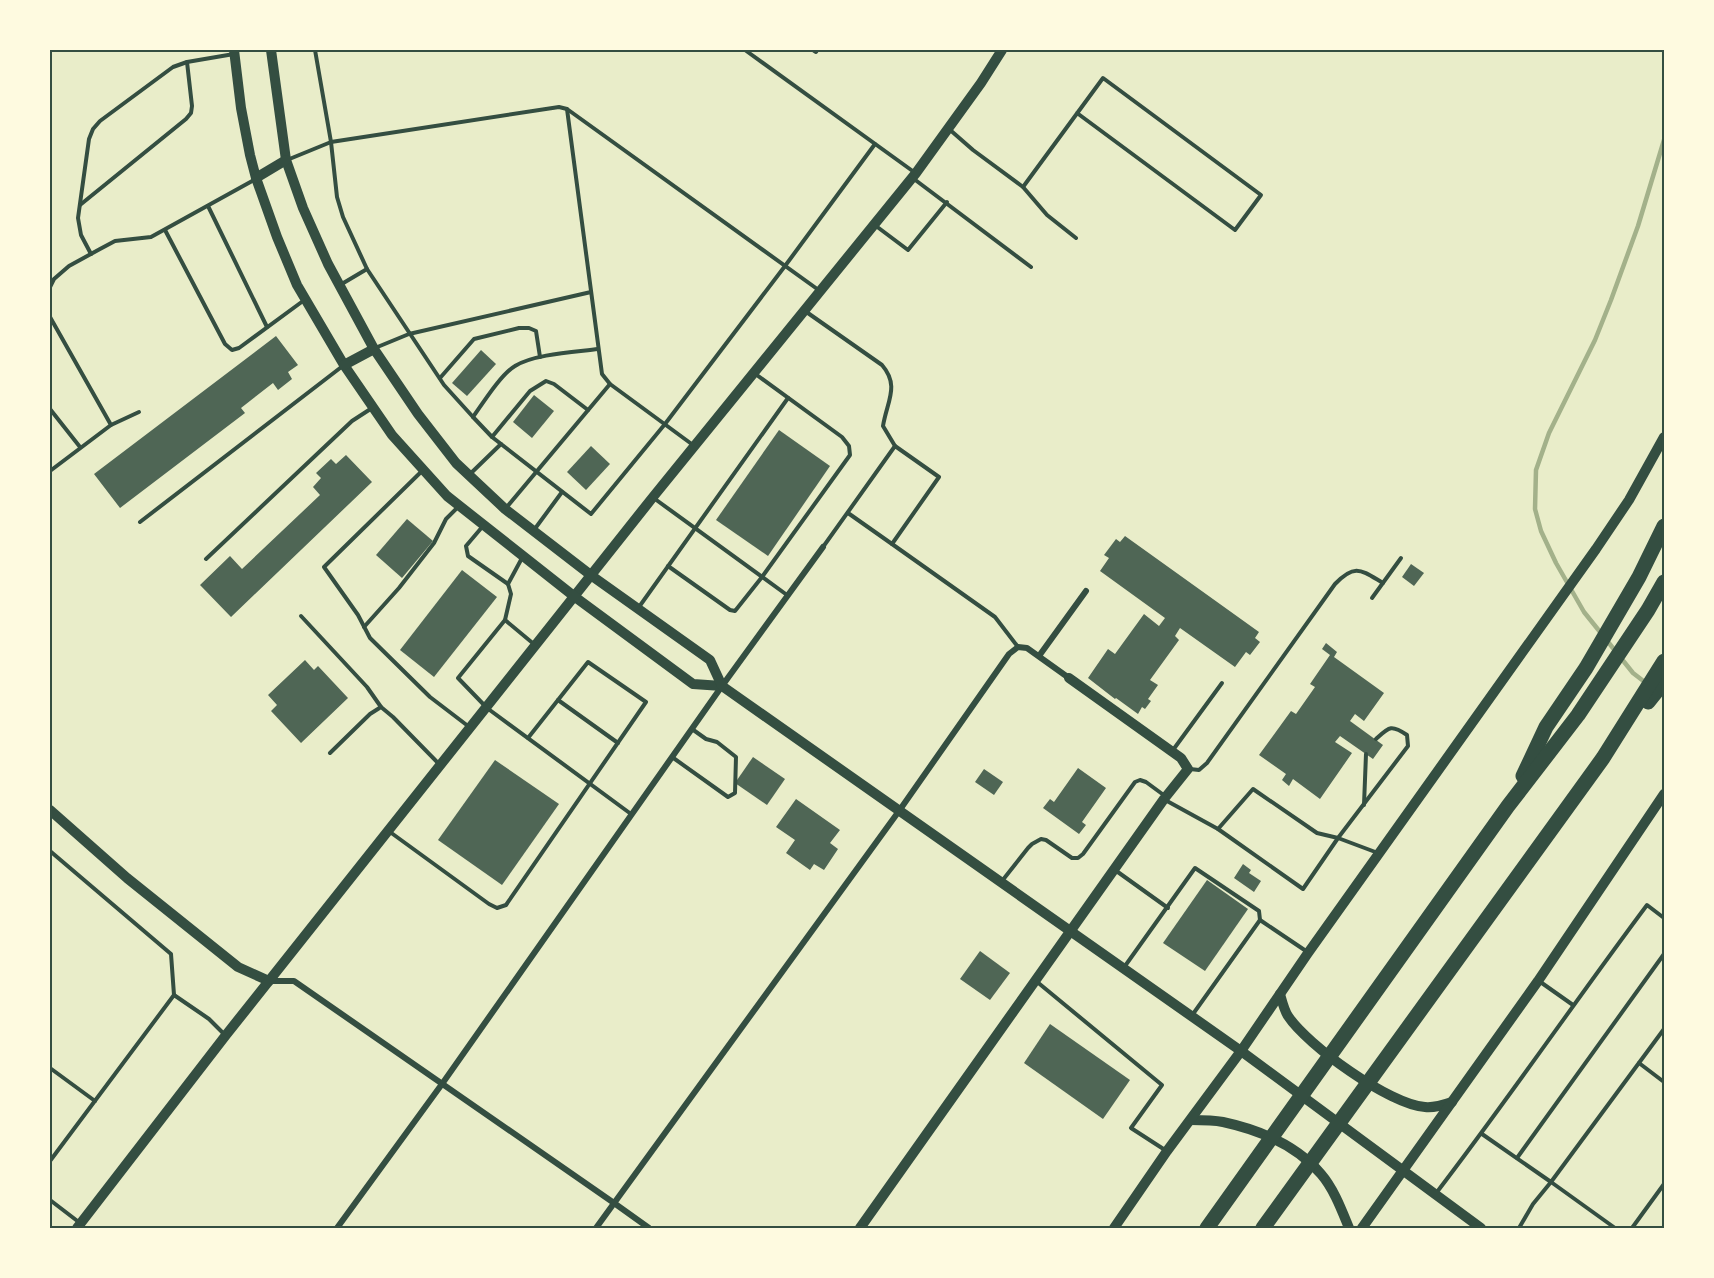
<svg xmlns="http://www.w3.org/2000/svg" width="1714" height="1278" font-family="'Varela Round',sans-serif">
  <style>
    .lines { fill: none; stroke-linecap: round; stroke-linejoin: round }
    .stream { stroke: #a3b18a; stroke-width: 4.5 }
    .building { fill: #4f6655 }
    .service { stroke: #344e41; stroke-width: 4 }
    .minor { stroke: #344e41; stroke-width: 6 }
    .tertiary { stroke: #344e41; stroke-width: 10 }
    .secondary { stroke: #344e41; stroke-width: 10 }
    .motorway { stroke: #344e41; stroke-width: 15 }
    .neatline { fill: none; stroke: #344e41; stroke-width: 2 }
  </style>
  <rect width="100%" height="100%" fill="#e9edc9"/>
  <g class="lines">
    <path class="stream" d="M1646,683l-13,-10 -49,-61 -28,-49 -15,-32 -6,-22 1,-39 13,-37 46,-93 16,-40 27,-74 26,-86"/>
  </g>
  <g class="building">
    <path d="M276,336l22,29 -10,7 4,7 -14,11 -5,-7 -32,25 4,5 -125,95 -26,-34z"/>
    <path d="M481,350l15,14 -29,32 -15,-13z"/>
    <path d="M534,395l20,16 -22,27 -19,-16z"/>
    <path d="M779,430l51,36 -62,90 -52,-36z"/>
    <path d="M591,446l19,18 -24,26 -19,-18z"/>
    <path d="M346,455l26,27 -141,135 -31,-32 30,-29 12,13 78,-74 -7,-8 8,-9 -5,-5 15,-14 5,5z"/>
    <path d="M407,519l26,22 -31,37 -26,-23z"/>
    <path d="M1125,536l134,96 -4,6 5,4 -10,13 -4,-3 -11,15 -55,-39 -5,8 4,4 -29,40 8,5 -10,14 3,2 -6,8 -3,-2 -4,7 -22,-16 -1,1 -27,-21 20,-29 7,5 29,-40 15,12 6,-8 -65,-47 9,-13 -5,-3 12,-16 4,3z"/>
    <path d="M1411,564l13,9 -10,13 -12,-9z"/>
    <path d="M462,570l35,27 -63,80 -34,-27z"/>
    <path d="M1326,643l11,9 -3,5 50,36 -20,28 -9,-7 -5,7 33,24 -10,14 -33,-23 -5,6 17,11 -32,46 -27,-20 -4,7 -7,-6 4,-6 -27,-19 32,-44 5,3 19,-27 -5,-3 20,-29 -8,-6z"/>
    <path d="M305,660l9,10 4,-4 30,32 -47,45 -30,-32 6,-6 -9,-10z"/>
    <path d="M753,757l32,22 -18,26 -32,-22z"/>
    <path d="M495,760l64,44 -57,81 -64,-45z"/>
    <path d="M1078,768l28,20 -24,34 4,3 -7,9 -36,-26 7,-9 4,3z"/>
    <path d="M984,769l19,13 -9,13 -19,-13z"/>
    <path d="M796,799l44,31 -10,13 8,6 -14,21 -10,-6 -4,6 -24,-17 9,-13 -19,-13z"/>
    <path d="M1243,864l8,6 -2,3 12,8 -7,11 -20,-14z"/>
    <path d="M1207,880l41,29 -43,62 -42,-28z"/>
    <path d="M980,951l30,22 -20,27 -30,-21z"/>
    <path d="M1050,1024l80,56 -27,39 -79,-56z"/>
  </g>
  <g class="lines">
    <g class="service">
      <path d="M315,50l16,92 6,55 6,20 24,52 77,116 29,32 19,20 99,77 74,-90 120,-158 90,-122"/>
      <path d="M745,50l169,122"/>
      <path d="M813,50l3,2 1,-2"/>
      <path d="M567,109l35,265 8,10 83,61"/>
      <path d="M949,129l24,21 50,37 24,28 29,23"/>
      <path d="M287,160l44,-18 228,-35 8,2 253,182"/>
      <path d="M914,179l117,88"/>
      <path d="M1023,187l80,-109 158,117 -26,35 -158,-117"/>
      <path d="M80,205l106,-86 5,-6 1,-7 -5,-44"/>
      <path d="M208,206l59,121"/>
      <path d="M876,226l32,24 39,-48"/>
      <path d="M165,230l60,114 7,6 7,-2 64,-47"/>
      <path d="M91,254l-10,-19 -3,-17 11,-79 4,-10 7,-8 73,-54 14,-5 47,-8"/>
      <path d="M340,285l27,-16"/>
      <path d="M50,287l4,-8 15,-13 31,-17 15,-8 36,-4 103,-57"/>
      <path d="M805,311l77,54c18,21 5,36 1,61l12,20"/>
      <path d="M50,317l61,108 28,-13"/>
      <path d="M375,348l34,-14 182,-42"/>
      <path d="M440,378l34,-39 45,-11h10l7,3 4,26"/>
      <path d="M50,409l30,38"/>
      <path d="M473,417c10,-14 28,-43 42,-51 19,-12 60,-14 83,-17"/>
      <path d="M492,437l38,-46 16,-10 8,3 34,26"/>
      <path d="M423,470l-99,97 34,48 12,23 60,59 38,29"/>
      <path d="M50,471l61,-46"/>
      <path d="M469,475l32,-31"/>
      <path d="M655,499l132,96"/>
      <path d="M506,508l104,-124"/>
      <path d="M140,522l204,-157"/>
      <path d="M483,526l-17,20 2,10 40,28"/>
      <path d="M534,530l28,-38"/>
      <path d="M892,544l103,73 23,30"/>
      <path d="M823,547l72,-101 44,31 -47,67 -44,-31"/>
      <path d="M522,558l-14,26 3,10 -6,26 -47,58 29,30 144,106"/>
      <path d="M206,559l146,-138 20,-13"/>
      <path d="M668,566l62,44 5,1 27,-34 88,-122 -1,-9 -7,-9 -88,-64"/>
      <path d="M1372,598l29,-40"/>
      <path d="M639,607l149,-209"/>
      <path d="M301,616l66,71 14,20"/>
      <path d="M505,620l30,25"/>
      <path d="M364,627l35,-39 35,-45 12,-24 13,-13"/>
      <path d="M558,700l60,43"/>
      <path d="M1376,739c13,-12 15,-15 31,-4l1,11 -70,92 40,15"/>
      <path d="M1173,750l49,-67"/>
      <path d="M330,753l40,-39 11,-7 12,10 45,46"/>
      <path d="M672,757l56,40 7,-4 1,-36 -19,-15 -11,-3 -14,-10"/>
      <path d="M1190,769l9,1 8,-7 128,-179c20,-21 26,-14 48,-1"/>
      <path d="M1253,789l64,44 21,5 -35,51 -85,-60z"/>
      <path d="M1167,801l51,28"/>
      <path d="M1364,805l2,-51"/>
      <path d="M390,832l99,72 8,4 9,-3 140,-203 -58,-40 -60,76"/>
      <path d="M50,851l121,103 3,41"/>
      <path d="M1115,870l53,38"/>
      <path d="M1002,881l26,-33 4,-4 9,-5 5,1 26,18h6l5,-4 52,-72 5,-2 6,2 19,14"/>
      <path d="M1125,966l70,-98 64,43 1,9 46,31"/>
      <path d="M1036,981l126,104 -31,43 34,22"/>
      <path d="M1539,981l34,24"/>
      <path d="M1193,1014l67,-94"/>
      <path d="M1639,1063l25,19"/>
      <path d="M50,1068l45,33"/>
      <path d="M1482,1134l69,48 113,-153"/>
      <path d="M1517,1158l147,-204"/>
      <path d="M50,1161l124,-166 35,24 16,16"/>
      <path d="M1437,1192c72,-94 139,-192 210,-287l17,13"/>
      <path d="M50,1200l30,23"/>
      <path d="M1519,1228l14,-24 18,-22 64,46"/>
      <path d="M1632,1228l32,-44"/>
    </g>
    <g class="minor">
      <path d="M1039,656l47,-65"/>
      <path d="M270,981h24l320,222 35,25"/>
      <path d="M337,1228l105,-144 280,-398 101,-139"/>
      <path d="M596,1228l303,-417 110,-157 9,-7 9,1 42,30"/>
    </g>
    <g class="tertiary">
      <path d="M50,810l77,68 111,89 31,14"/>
      <path d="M77,1228l149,-193 427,-538 263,-324 65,-90 21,-33"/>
      <path d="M860,1228l304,-429 24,-30 -7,-11 -112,-80"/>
    </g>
    <g class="secondary">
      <path d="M234,50l7,58 9,47 6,23 21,59 20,48 47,80 48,70 55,61 128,101 118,87 29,2"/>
      <path d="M271,50l15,110 17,48 25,56 46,85 44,65 38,49 49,46 87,67 118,84 12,26 519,365 240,177"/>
      <path d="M256,178l30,-18"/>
      <path d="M344,365l30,-16"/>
      <path d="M1280,994c2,7 4,16 8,22 19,29 102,89 137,91 9,1 18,-2 27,-5"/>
      <path d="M1191,1120c10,0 22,0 32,2 37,8 74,24 98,52 13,15 21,37 28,54"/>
      <path d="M1114,1228l53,-77 74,-100 67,-98 288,-404 33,-49 35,-63"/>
      <path d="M1362,1228l176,-247 126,-187"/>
    </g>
    <g class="motorway">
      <path d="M1648,702l16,-20"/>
      <path d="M1523,776l23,-49 40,-59 53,-91 25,-51"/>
      <path d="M1207,1228l301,-422 70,-91 70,-105 16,-28"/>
      <path d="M1263,1228l340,-470 61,-97"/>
    </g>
  </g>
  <rect width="1714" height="1278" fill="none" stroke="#fefae0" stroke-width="102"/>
  <rect x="51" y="51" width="1612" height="1176" class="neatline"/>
</svg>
